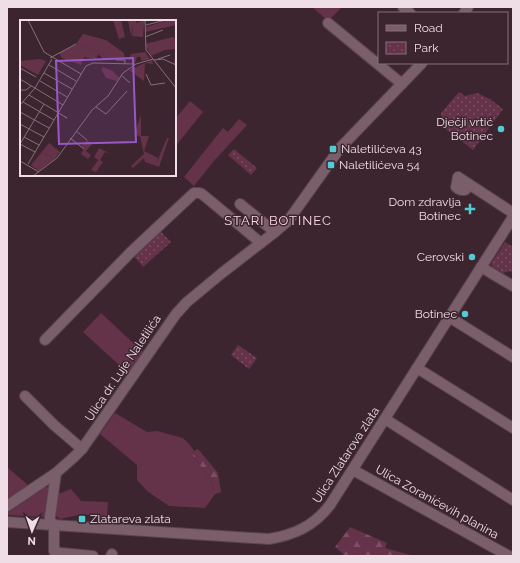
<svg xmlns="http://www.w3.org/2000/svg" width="520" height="563" font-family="Raleway,sans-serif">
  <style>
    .grass { fill: #643249 }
    .forest { fill: url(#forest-firs) }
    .park { fill: url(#park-dots) }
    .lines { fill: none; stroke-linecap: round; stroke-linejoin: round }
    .minor-casing { stroke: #58434d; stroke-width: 12 }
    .minor { stroke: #7a5e69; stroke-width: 10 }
    .poi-dot { fill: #51ccd5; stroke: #3d252f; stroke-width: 1.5 }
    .labels { text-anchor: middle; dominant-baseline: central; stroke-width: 3; stroke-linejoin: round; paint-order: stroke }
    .poi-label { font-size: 12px; fill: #efdee5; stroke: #3d252f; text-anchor: end }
    .street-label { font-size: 12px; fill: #efdee5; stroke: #3d252f }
    .neighbourhood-label { font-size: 13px; letter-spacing: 1px; fill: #fad9e6; stroke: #3d252f }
    .inset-road { fill: none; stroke: #846f78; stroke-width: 1 }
    .view { fill: #9858c8; fill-opacity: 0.15; stroke: #9858c8; stroke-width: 2 }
    .inset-edge { fill: none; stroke: #efdee5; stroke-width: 2 }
  </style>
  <defs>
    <pattern id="forest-firs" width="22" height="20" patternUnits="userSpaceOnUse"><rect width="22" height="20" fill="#643249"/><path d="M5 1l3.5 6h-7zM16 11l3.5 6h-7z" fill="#7a4f63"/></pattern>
    <pattern id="park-dots" width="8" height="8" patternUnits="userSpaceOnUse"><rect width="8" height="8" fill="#643249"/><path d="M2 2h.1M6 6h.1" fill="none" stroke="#7a4f63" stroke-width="1.8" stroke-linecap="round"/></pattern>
  </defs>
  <rect width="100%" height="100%" fill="#3d252f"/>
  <g class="grass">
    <path d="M312,7h30l-12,12 -3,1z"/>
    <path d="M190,101l13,11 -28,35v-28z"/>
    <path d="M239,119l8,6 -34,37 -19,24 -10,-9 39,-49 5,4z"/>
    <path d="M101,313l42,39 -14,22 -46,-42z"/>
    <path d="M115,413l32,19 10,-1 26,7 7,7 4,6 -1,5 17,23 5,15 -10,14 -36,-2 -22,-15 -10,-11v-15l-37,-31z"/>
    <path d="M7,467l22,19 -22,14z"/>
    <path d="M44,487h4l2,1 -5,29 -38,-2v-2z"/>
    <path d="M71,489l10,12 27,1 -1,16 -24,-4 -23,5 -5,-4 3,-21z"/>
  </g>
  <g class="forest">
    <path d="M198,449l20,24 3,19 -6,2 -5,-15 -17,-23 1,-5z"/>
    <path d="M350,527l37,16 -2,5 29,8h-72l1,-2 -8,-7z"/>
  </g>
  <g class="park">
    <path d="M459,92l6,4 12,-3 13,6 13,10 -30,41 -30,-23 -2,-14z"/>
    <path d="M234,149l23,19 -6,7 -23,-20z"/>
    <path d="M159,230l12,12 -28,25 -11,-13z"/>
    <path d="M505,242l8,5v26l-3,-2 -7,2 -10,-6 -2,-3z"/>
    <path d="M238,345l19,13 -8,11 -18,-14z"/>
  </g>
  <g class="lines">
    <defs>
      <g id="minor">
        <path d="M403,7l7,6"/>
        <path d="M464,13l4,-6"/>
        <path d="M328,23l74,61"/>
        <path d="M470,185l-5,5c-4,0 -6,0 -9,-3l2,-10 55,36"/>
        <path d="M240,204l35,28"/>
        <path d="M481,267l32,19"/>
        <path d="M449,317l64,40"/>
        <path d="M45,340l86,-88 63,-59h5l3,1 59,49"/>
        <path d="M417,368l96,60"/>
        <path d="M25,396l29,29 28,24"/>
        <path d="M385,419l128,81"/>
        <path d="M353,470l156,86"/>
        <path d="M7,506l49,-33 18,-16 8,-8 94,-135 11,-12 35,-29 53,-41 13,-11 52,-73 82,-85"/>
        <path d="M7,522l262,17c25,-4 45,-13 61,-34l183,-288"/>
        <path d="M49,524l7,-51"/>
        <path d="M54,524v27l7,2 32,3"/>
        <path d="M111,556l1,-2"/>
      </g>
    </defs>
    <use href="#minor" class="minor-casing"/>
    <use href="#minor" class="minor"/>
  </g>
  <g class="poi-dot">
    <circle cx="501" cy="129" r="4"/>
    <rect x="329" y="145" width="8" height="8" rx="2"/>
    <rect x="327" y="161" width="8" height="8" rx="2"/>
    <path d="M468 203h4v4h4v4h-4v4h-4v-4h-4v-4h4z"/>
    <circle cx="472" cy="257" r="4"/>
    <circle cx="465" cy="314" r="4"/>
    <rect x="78" y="515" width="8" height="8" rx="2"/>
  </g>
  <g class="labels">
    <g class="poi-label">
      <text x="493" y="122">Dječji vrtić<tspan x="493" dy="14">Botinec</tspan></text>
      <text x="341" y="149" text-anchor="start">Naletilićeva 43</text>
      <text x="339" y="165" text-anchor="start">Naletilićeva 54</text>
      <text x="461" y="202">Dom zdravlja<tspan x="461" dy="14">Botinec</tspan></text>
      <text x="464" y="257">Cerovski</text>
      <text x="457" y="314">Botinec</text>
      <text x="90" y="519" text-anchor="start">Zlatareva zlata</text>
    </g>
    <g class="street-label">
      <text transform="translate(123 368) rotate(-56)">Ulica dr. Luje Naletilića</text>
      <text transform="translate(346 455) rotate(-57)">Ulica Zlatarova zlata</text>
      <text transform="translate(437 502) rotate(29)">Ulica Zoranićevih planina</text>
    </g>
    <g class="neighbourhood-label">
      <text x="278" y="220">STARI BOTINEC</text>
    </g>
  </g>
  <g transform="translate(20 20)">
    <rect width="156" height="156" fill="#3d252f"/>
    <path d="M93,0h8l4,17 -6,2zM108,0h8v3l9,-3 -1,5h-11l-2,11zM149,0h7v5l-31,7 1,-5zM63,14l23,6 18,13 1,7 -22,-1 -5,-5 1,-3 -23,-7zM153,17l3,3v9l-11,1 -14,6 -6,-12zM125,32l5,7 -9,2v-4h-4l-2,6 -5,-6 1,-3zM132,40l1,4 -8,-1 -1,18 -15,-11zM83,47l10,4 6,7 -2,3 -11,-3 -5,-9zM121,95v21h8l-5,15 14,7 -2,6 11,-26h2l-10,29 -14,-5 -1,-4 -11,10 -2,-2 13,-12 -4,-18 -6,-1zM67,120l5,4 -6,7 5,4 -3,4 -7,-5 3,-5 -3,-2zM79,128l12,6 -6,-2 -5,8 3,2 -7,10 -5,-2 7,-10 -4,-3zM21,133l9,2 3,5 -14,11 -8,-6z" fill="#643249"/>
    <path d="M113,5h11l-1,12 -11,-1zM57,24l23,7 -4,8 -12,-2 -3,8 -19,-7 -3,-5zM29,123l11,9 -7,9 -3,-6 -9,-2z" fill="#643249"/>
    <path d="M20,39l6,2 -8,14 -18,-10v-4z" fill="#643249"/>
    <path class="inset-road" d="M8,0l16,32 37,22M125,0l1,30 30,38M126,5l20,-5M125,17l18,-7M30,38l26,-14M138,39l12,-4M96,40h9v4M134,40l9,-1 13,6M29,45l27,16M155,45l1,-15M0,48l16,9M24,53l28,16M126,54l5,11 14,-2M101,55l9,8M0,59l43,26M20,61l27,16M0,70h6l5,-4M9,75l15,9 18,11 5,3 -2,-1M3,82l31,18M0,85l15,-17 17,-29M76,87l10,7 21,-23M0,92l29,16M0,104l24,13M56,111l11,9M4,117l15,8M50,118l14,11M0,124l24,-40M0,124l15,8M0,141l19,11M8,144l58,-98 7,-3 42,1M13,156l24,-18 35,-48 16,-14 15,-23 13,-9 17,-5"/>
    <path class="view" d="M113,38l3,84 -77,2 -3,-83z"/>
    <rect width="156" height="156" class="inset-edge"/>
  </g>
  <rect width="520" height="563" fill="none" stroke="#efdee5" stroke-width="16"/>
  <rect x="378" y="12" width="130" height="52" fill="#3d252f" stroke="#846f78"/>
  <rect x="386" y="25" width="20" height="6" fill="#7a5e69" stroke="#846f78"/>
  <text x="414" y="32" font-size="12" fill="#efdee5">Road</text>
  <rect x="386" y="42" width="20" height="12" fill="url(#park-dots)" stroke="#846f78"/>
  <text x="414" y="52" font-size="12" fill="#efdee5">Park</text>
  <g transform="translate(32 531) rotate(182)" stroke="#3d252f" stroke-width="3" paint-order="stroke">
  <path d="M0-3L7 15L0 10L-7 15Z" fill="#efdee5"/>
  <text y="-6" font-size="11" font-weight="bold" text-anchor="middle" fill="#efdee5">N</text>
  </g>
</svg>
